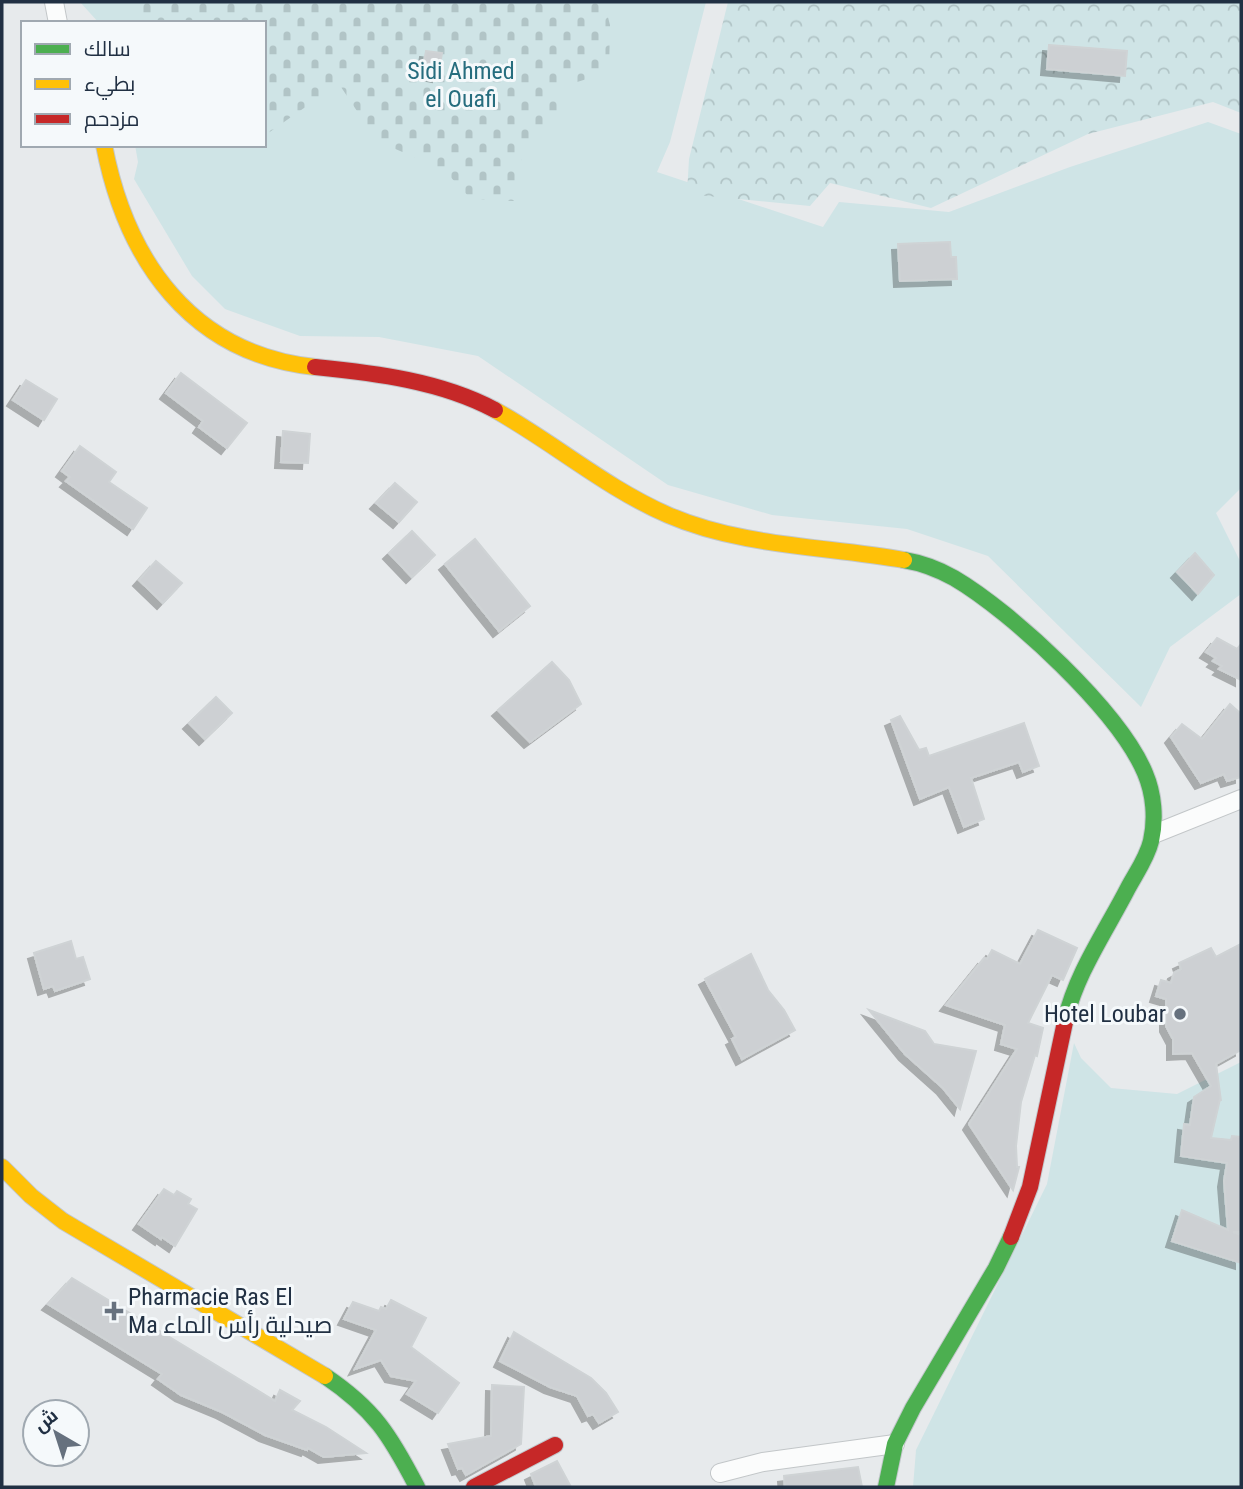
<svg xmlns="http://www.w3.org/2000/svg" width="1243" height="1489" font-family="'Roboto Condensed',Cairo,sans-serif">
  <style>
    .green { fill: #cfe4e6 }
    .forest { fill: url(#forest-crowns) }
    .cemetery { fill: url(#cemetery-stones) }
    .building { fill: #cdd0d3; stroke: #cfd3d5; stroke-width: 2; filter: url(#shadow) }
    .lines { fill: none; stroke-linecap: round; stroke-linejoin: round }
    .street-casing { stroke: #c2c6c8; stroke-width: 20 }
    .fast-casing { stroke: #c3c8cc; stroke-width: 18 }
    .slow-casing { stroke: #c3c8cc; stroke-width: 18 }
    .jam-casing { stroke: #c3c8cc; stroke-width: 18 }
    .street { stroke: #fbfcfc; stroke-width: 18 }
    .fast { stroke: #4caf50; stroke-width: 16 }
    .slow { stroke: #ffc107; stroke-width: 16 }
    .jam { stroke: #c62828; stroke-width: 16 }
    .poi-dot { fill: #66717e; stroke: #f5f9fb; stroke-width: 2.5 }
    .labels { text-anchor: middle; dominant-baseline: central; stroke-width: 6; stroke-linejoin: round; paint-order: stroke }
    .park-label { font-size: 24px; fill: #266d7e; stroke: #f5f9fb }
    .poi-label { font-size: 24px; fill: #213043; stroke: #f5f9fb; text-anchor: end }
  </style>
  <defs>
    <pattern id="forest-crowns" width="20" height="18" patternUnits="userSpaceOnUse" patternTransform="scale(1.75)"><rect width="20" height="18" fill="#cfe4e6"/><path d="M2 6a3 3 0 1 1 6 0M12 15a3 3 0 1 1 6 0" fill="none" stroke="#b1c4c6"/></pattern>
    <pattern id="cemetery-stones" width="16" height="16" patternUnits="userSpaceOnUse" patternTransform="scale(1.75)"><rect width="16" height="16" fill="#cfe4e6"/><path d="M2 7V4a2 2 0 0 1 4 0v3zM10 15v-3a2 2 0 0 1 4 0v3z" fill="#b1c4c6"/></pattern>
    <filter id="shadow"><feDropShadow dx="-6" dy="6" stdDeviation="0" flood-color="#0004"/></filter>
  </defs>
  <rect width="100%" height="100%" fill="#e7eaec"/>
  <g class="green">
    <path d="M80,2h626l-36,140 -13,30 166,55 16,-25 110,10 121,-45 138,-45 33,12v354l-25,25 25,50v31l-71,53 -29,60 -153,-151 -81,-27 -135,-14 -104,-30 -190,-129 -99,-19 -79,-1 -75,-27 -33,-33 -58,-97 4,-17 -3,-17h129v-122h-165z"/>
    <path d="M1074,1043l7,15 30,30 66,6 64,-32v425h-328l3,-37 131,-266z"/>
  </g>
  <path class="forest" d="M728,2h513v111l-28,-11 -125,32 -157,74 -101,-25 -20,23 -123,-12 2,-35z"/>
  <path class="cemetery" d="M122,2h482l6,23 -1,47 -51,16 3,24 -37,32 -10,57 -43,-2 -27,-29 -67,-29 -36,-54 -37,21 -40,28v-113h-120z"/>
  <g class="building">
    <path d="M1049,45l78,6 -2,25 -78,-7z"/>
    <path d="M426,51l16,2 -4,23 -16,-3z"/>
    <path d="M950,242l1,15h5l1,22 -57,2 -2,-37z"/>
    <path d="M181,373l66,50 -20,25 -28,-21 4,-6 -37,-28z"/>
    <path d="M26,380l31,19 -13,21 -31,-20z"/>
    <path d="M283,431l27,3 -2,29 -27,-1z"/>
    <path d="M80,446l36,26 -7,10 38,26 -14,21 -67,-48 4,-4 -8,-6z"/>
    <path d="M395,483l22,19 -18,20 -23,-19z"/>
    <path d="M412,531l23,24 -23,22 -23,-24z"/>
    <path d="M475,539l55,67 -31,25 -54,-67z"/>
    <path d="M1195,553l19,22 -16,19 -21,-22z"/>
    <path d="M156,561l26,22 -19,20 -24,-23z"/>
    <path d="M1217,638l20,11 4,-5v36l-22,-11 3,-3 -9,-5 3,-3 -10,-6z"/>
    <path d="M552,662l17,18 12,24 -51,38 -32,-32z"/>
    <path d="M216,697l16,16 -27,26 -16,-16z"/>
    <path d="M1230,704l11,10v63l-14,4 -3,-7 -23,9 -30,-46 11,-13 20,15z"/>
    <path d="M900,716l19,34 7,-2 3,8 95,-33 15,43 -16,6 -4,-10 -48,16 13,41 -20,8 -15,-40 -29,12 -29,-79z"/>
    <path d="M1038,930l39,18 -14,32 -11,-5 -24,48 15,5 -6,28 -2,-1 -14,47 -5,44 1,21h2l-6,23 -44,-66 48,-75 -16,-5 4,-19 -59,-20 38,-47 3,1 5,-9 28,14z"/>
    <path d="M71,941l5,18 7,-2 7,22 -35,12 -2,-5 -9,3 -10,-36z"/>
    <path d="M1241,944v106l-25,14 5,37 -1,-2 -9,39 20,2 1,-4 9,1v95h-8l8,3v28l-69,-22 10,-31 46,20 -4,-49 3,-18 -46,-7 3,-32 6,1 4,-28 17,-11 -19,-33 -19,1v-15l-7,-13v-27l-10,-3 5,-16 10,3 3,-10 7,-4 -2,-6 32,-15 5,9z"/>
    <path d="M751,954l17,36 16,20 11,20 -53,29 -10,-20 4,-2 -31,-58z"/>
    <path d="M869,1010l56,21 9,13 42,7 -16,58 -17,-21 -38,-34z"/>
    <path d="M164,1189l10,6 3,-4 14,8 -3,5 9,5 -22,37 -13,-9 -1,2 -22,-15z"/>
    <path d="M72,1278l203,123 5,-11 20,11 -8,9 34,17 40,26 -42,4 -16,-9 -1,2 -42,-15 -43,-23 -41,-17 -23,-16 4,-5 -114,-70z"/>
    <path d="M391,1300l35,18 -15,29 48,36 -21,30 -31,-19 9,-13 -25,-5 -10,-16 -26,9 21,-39 -32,-11 9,-17 26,9 2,-4 5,2z"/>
    <path d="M514,1332l77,46 15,15 12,19 -19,11 -6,-9 -5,2 -11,-20 -27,-9 -50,-26z"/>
    <path d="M492,1385l32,2 -3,57 -55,31 -4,-7 -4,1 -10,-25 43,-8z"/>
    <path d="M557,1461l14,26h-35l-5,-13z"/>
    <path d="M858,1467l4,20h-77l-1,-11z"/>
  </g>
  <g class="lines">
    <defs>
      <g id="street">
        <path d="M54,2l4,21"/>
        <path d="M1154,834l87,-35"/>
        <path d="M720,1473l43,-11 132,-18"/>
      </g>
      <g id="fast">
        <path d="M904,560c18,3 34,9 50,18 58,34 165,133 191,195 9,21 11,46 6,68 -4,17 -15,32 -23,47 -22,43 -53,87 -63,134"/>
        <path d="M325,1376c49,33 65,59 92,111"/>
        <path d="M886,1487l9,-43 18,-36 83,-140 15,-31"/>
      </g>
      <g id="slow">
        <path d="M104,145c22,115 87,209 211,222"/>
        <path d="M495,410c59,33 111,78 173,105 74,32 158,31 236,45"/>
        <path d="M2,1167l29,29 32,25 262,155"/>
      </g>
      <g id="jam">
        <path d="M315,367c60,6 126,14 180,43"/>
        <path d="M1011,1237l19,-50 35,-165"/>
        <path d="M474,1487l81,-42"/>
      </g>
    </defs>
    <use href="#street" class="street-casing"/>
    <use href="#fast" class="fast-casing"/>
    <use href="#slow" class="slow-casing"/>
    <use href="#jam" class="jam-casing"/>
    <use href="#street" class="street"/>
    <use href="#fast" class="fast"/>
    <use href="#slow" class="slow"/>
    <use href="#jam" class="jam"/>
  </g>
  <g class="poi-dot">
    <circle cx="1180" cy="1014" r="7"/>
    <path d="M110.5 1300.5h7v7h7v7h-7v7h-7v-7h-7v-7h7z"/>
  </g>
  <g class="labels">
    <g class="park-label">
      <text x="461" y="71">Sidi Ahmed<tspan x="461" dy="28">el Ouafi</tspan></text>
    </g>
    <g class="poi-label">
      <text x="1166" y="1014">Hotel Loubar</text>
      <text x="128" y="1297" text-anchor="start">Pharmacie Ras El<tspan x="128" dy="28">Ma صيدلية رأس الماء</tspan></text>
    </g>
  </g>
  <rect width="1243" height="1489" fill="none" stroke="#213043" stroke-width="7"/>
  <rect x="21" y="21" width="245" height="126" fill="#f5f9fb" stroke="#a0a9b1" stroke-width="2"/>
  <rect x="35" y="44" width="35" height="10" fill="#4caf50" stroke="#a0a9b1" stroke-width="2"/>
  <text x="84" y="56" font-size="21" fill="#213043">سالك</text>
  <rect x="35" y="79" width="35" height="10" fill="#ffc107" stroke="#a0a9b1" stroke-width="2"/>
  <text x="84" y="91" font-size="21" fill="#213043">بطيء</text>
  <rect x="35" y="114" width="35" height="10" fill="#c62828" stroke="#a0a9b1" stroke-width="2"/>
  <text x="84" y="126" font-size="21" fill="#213043">مزدحم</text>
  <g transform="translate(56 1433) rotate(321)"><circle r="33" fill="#f5f9fb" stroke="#a0a9b1" stroke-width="2"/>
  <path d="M0-5L12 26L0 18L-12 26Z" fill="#66717e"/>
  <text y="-10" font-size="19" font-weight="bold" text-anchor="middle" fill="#213043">ش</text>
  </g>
</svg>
